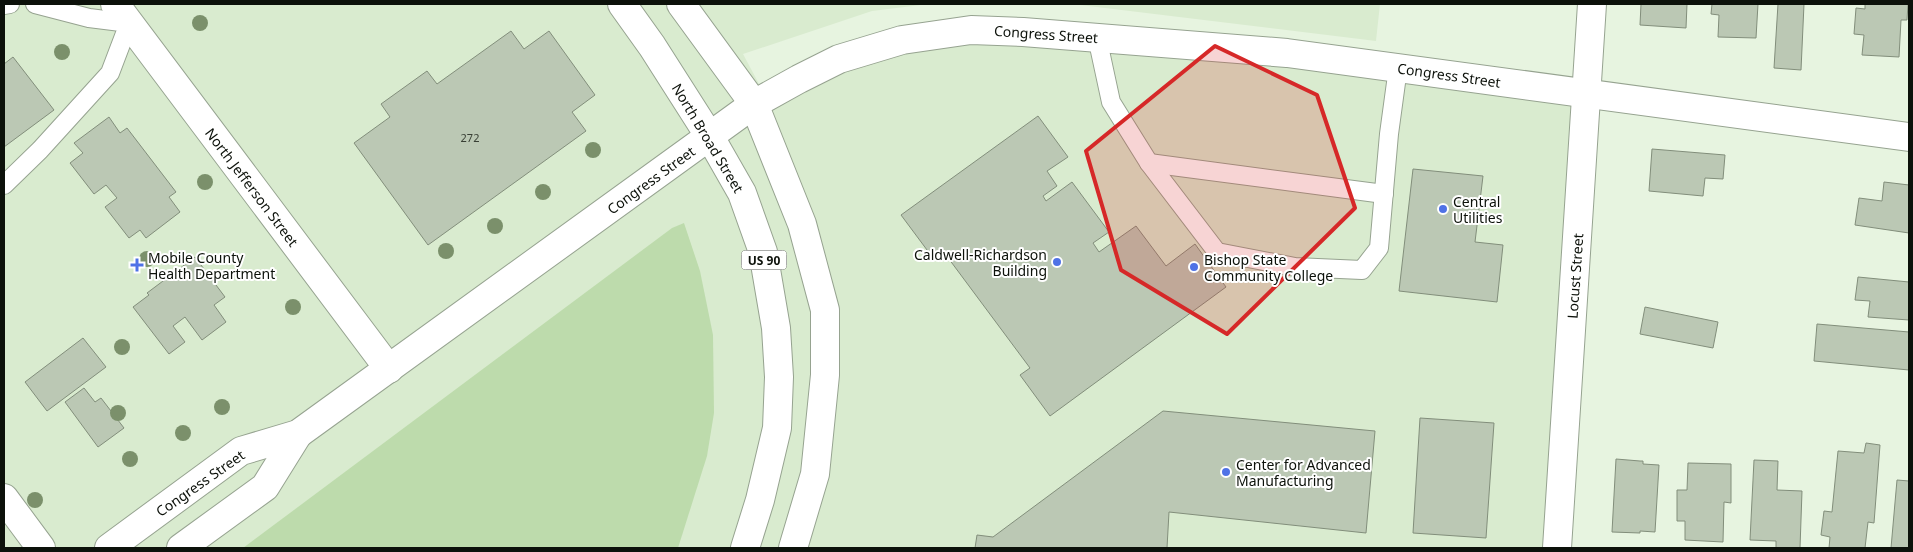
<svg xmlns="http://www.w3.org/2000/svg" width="1913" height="552" font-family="'Noto Sans',sans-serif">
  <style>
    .built { fill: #d9ebcf }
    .green { fill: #bddbac }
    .building { fill: #bbc8b4; stroke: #828e7b }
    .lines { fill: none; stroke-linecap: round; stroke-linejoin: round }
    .lane-casing { stroke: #96a390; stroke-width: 20 }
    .street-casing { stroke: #96a390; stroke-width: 30 }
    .secondary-casing { stroke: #96a390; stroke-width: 30 }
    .primary-casing { stroke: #96a390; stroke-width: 30 }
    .lane { stroke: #fff; stroke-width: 18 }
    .street { stroke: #fff; stroke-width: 28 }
    .secondary { stroke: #fff; stroke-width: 28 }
    .primary { stroke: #fff; stroke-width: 28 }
    .tree { fill: #7b906b }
    .marked { fill: #d62828; fill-opacity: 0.2; stroke: #d62828; stroke-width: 4; stroke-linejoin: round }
    .poi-dot { fill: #4f72e6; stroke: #fff; stroke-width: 2 }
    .labels { text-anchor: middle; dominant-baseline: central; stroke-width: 4; stroke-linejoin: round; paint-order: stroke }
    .number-label { font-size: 11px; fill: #383f34 }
    .shield { fill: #fff; stroke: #555854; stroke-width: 1 }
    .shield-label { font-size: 12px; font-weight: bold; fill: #0c110a }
    .street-label { font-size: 14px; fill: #0c110a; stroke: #fff }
    .poi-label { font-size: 14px; fill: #0c110a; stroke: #fff; text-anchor: start }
  </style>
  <rect width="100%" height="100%" fill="#e7f4e0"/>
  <g class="built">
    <path d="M4,4h925l-57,7 -129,43 23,43 205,-67 616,63 -30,455h-1553z"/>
    <path d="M1072,4h308l-4,37z"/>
  </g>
  <path class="green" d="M684,223l16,48 13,64 1,78 -7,43 -29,92h-435l429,-320z"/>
  <g class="building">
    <path d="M1641,4h46l-1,24 -46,-3z"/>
    <path d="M1712,4h46l-2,34 -38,-1 1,-22 -8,-1z"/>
    <path d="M1778,4h26l-3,66 -27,-2z"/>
    <path d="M1865,4h43l-1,16h-6l-2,37 -37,-2 2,-20 -10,-1 2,-26 9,1z"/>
    <path d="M511,31l13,18 25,-18 46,64 -23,17 14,19 -158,114 -74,-102 36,-26 -9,-13 46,-33 10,13z"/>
    <path d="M13,57l41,53 -50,37v-83z"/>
    <path d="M1038,116l30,41 -21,14 10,15 -14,10 3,5 26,-19 37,50 -16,11 6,9 37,-26 30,40 29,-22 31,43 -176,129 -30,-41 10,-7 -87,-117 -10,7 -32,-43z"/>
    <path d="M109,117l11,16 7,-5 49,64 -7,5 11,15 -34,26 -6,-8 -11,8 -24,-31 12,-9 -11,-13 -12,9 -24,-31 13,-10 -9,-10z"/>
    <path d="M1652,149l73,6 -2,24 -18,-1 -2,18 -54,-5z"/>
    <path d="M1413,169l70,7 -8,66 28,3 -6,57 -98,-11z"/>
    <path d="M1884,182l25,3v48l-54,-8 4,-27 23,3z"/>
    <path d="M195,257l30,40 -11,8 12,17 -24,18 -17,-23 -12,9 12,16 -16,12 -36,-47 16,-12 -2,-2z"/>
    <path d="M1858,277l51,5v38l-41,-3 2,-16 -15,-1z"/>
    <path d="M1645,307l73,15 -5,26 -73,-14z"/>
    <path d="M1817,324l92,8v38l-95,-9z"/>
    <path d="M83,338l23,29 -59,44 -22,-29z"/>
    <path d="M84,388l11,14 6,-4 23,30 -26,19 -33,-45z"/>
    <path d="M1163,411l212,20 -9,102 -197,-21 -2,36h-192l2,-13 16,2z"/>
    <path d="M1420,418l74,5 -8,115 -73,-5z"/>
    <path d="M1866,443l14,2 -6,78 -6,-1 -3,26h-36l1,-11 -9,-2 3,-24 8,1 6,-61 26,2z"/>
    <path d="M1616,459l24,2h3v3l16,1 -4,67 -15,-1v2l-28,-1z"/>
    <path d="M1754,460l24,1 -1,29 25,1 -2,57h-24v-7l-26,-1z"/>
    <path d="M1688,463l43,1v39l-7,-1 -1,40 -38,-2v-19h-8v-31h10z"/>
    <path d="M1897,480l12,1v67h-18z"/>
  </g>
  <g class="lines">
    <defs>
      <g id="lane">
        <path d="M4,5l6,-1"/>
        <path d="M1097,37l14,65 38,61 68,89 78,15 67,3 17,-22 10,-114 9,-66"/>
        <path d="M1149,163l235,31"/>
        <path d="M4,185l36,-35 70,-77 19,-50 -40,-5 -54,-14"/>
      </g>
      <g id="street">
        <path d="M115,4l274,365"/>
        <path d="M4,498l37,50"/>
        <path d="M1557,548l35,-544"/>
      </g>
      <g id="secondary">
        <path d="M109,548l132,-97 57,-17 456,-330 45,-25 40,-20 63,-19 69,-10 52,2 264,21 622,84"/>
        <path d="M181,548l84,-61 33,-53"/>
      </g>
      <g id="primary">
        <path d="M622,4l30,42 58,91 32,56 21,59 13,76 3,49 -2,51 -17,72 -15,48"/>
        <path d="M681,4l73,100 48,120 23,86v65l-10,99 -22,74"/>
      </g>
    </defs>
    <use href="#lane" class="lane-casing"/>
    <use href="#street" class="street-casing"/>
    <use href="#secondary" class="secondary-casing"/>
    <use href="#primary" class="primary-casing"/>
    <use href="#lane" class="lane"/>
    <use href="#street" class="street"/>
    <use href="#secondary" class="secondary"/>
    <use href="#primary" class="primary"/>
  </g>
  <g class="tree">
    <circle cx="200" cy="23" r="8"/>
    <circle cx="62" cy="52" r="8"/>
    <circle cx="593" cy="150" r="8"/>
    <circle cx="205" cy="182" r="8"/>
    <circle cx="543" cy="192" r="8"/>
    <circle cx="495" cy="226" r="8"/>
    <circle cx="446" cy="251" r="8"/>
    <circle cx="147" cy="259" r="8"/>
    <circle cx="293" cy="307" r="8"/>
    <circle cx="122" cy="347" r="8"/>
    <circle cx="222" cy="407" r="8"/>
    <circle cx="118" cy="413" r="8"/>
    <circle cx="183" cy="433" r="8"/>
    <circle cx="130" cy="459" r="8"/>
    <circle cx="35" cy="500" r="8"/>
  </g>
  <path class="marked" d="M1215,46l102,49 38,113 -128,126 -106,-64 -35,-119z"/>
  <g class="poi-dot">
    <circle cx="1443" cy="209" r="5"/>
    <circle cx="1057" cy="262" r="5"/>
    <path d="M134.5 257.5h5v5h5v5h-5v5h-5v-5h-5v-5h5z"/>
    <circle cx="1194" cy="267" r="5"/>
    <circle cx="1226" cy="472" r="5"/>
  </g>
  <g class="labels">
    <g class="number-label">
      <text x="470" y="137">272</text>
    </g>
    <rect class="shield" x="741.5" y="250.5" width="45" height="19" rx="4"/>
    <g class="shield-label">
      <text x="764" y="260">US 90</text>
    </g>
    <g class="street-label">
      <text transform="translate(1046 34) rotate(4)">Congress Street</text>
      <text transform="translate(1449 75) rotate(8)">Congress Street</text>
      <text transform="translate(708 138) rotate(59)">North Broad Street</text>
      <text transform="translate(651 180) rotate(-36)">Congress Street</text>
      <text transform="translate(252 187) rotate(53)">North Jefferson Street</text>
      <text transform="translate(1575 276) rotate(-86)">Locust Street</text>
      <text transform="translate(200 483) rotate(-35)">Congress Street</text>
    </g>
    <g class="poi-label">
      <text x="1453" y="201">Central<tspan x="1453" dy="16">Utilities</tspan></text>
      <text x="1047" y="254" text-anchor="end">Caldwell-Richardson<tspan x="1047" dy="16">Building</tspan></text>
      <text x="148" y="257">Mobile County<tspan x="148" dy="16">Health Department</tspan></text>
      <text x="1204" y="259">Bishop State<tspan x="1204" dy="16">Community College</tspan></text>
      <text x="1236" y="464">Center for Advanced<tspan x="1236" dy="16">Manufacturing</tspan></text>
    </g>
  </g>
  <rect width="1913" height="552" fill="none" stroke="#0c110a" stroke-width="10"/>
</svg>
